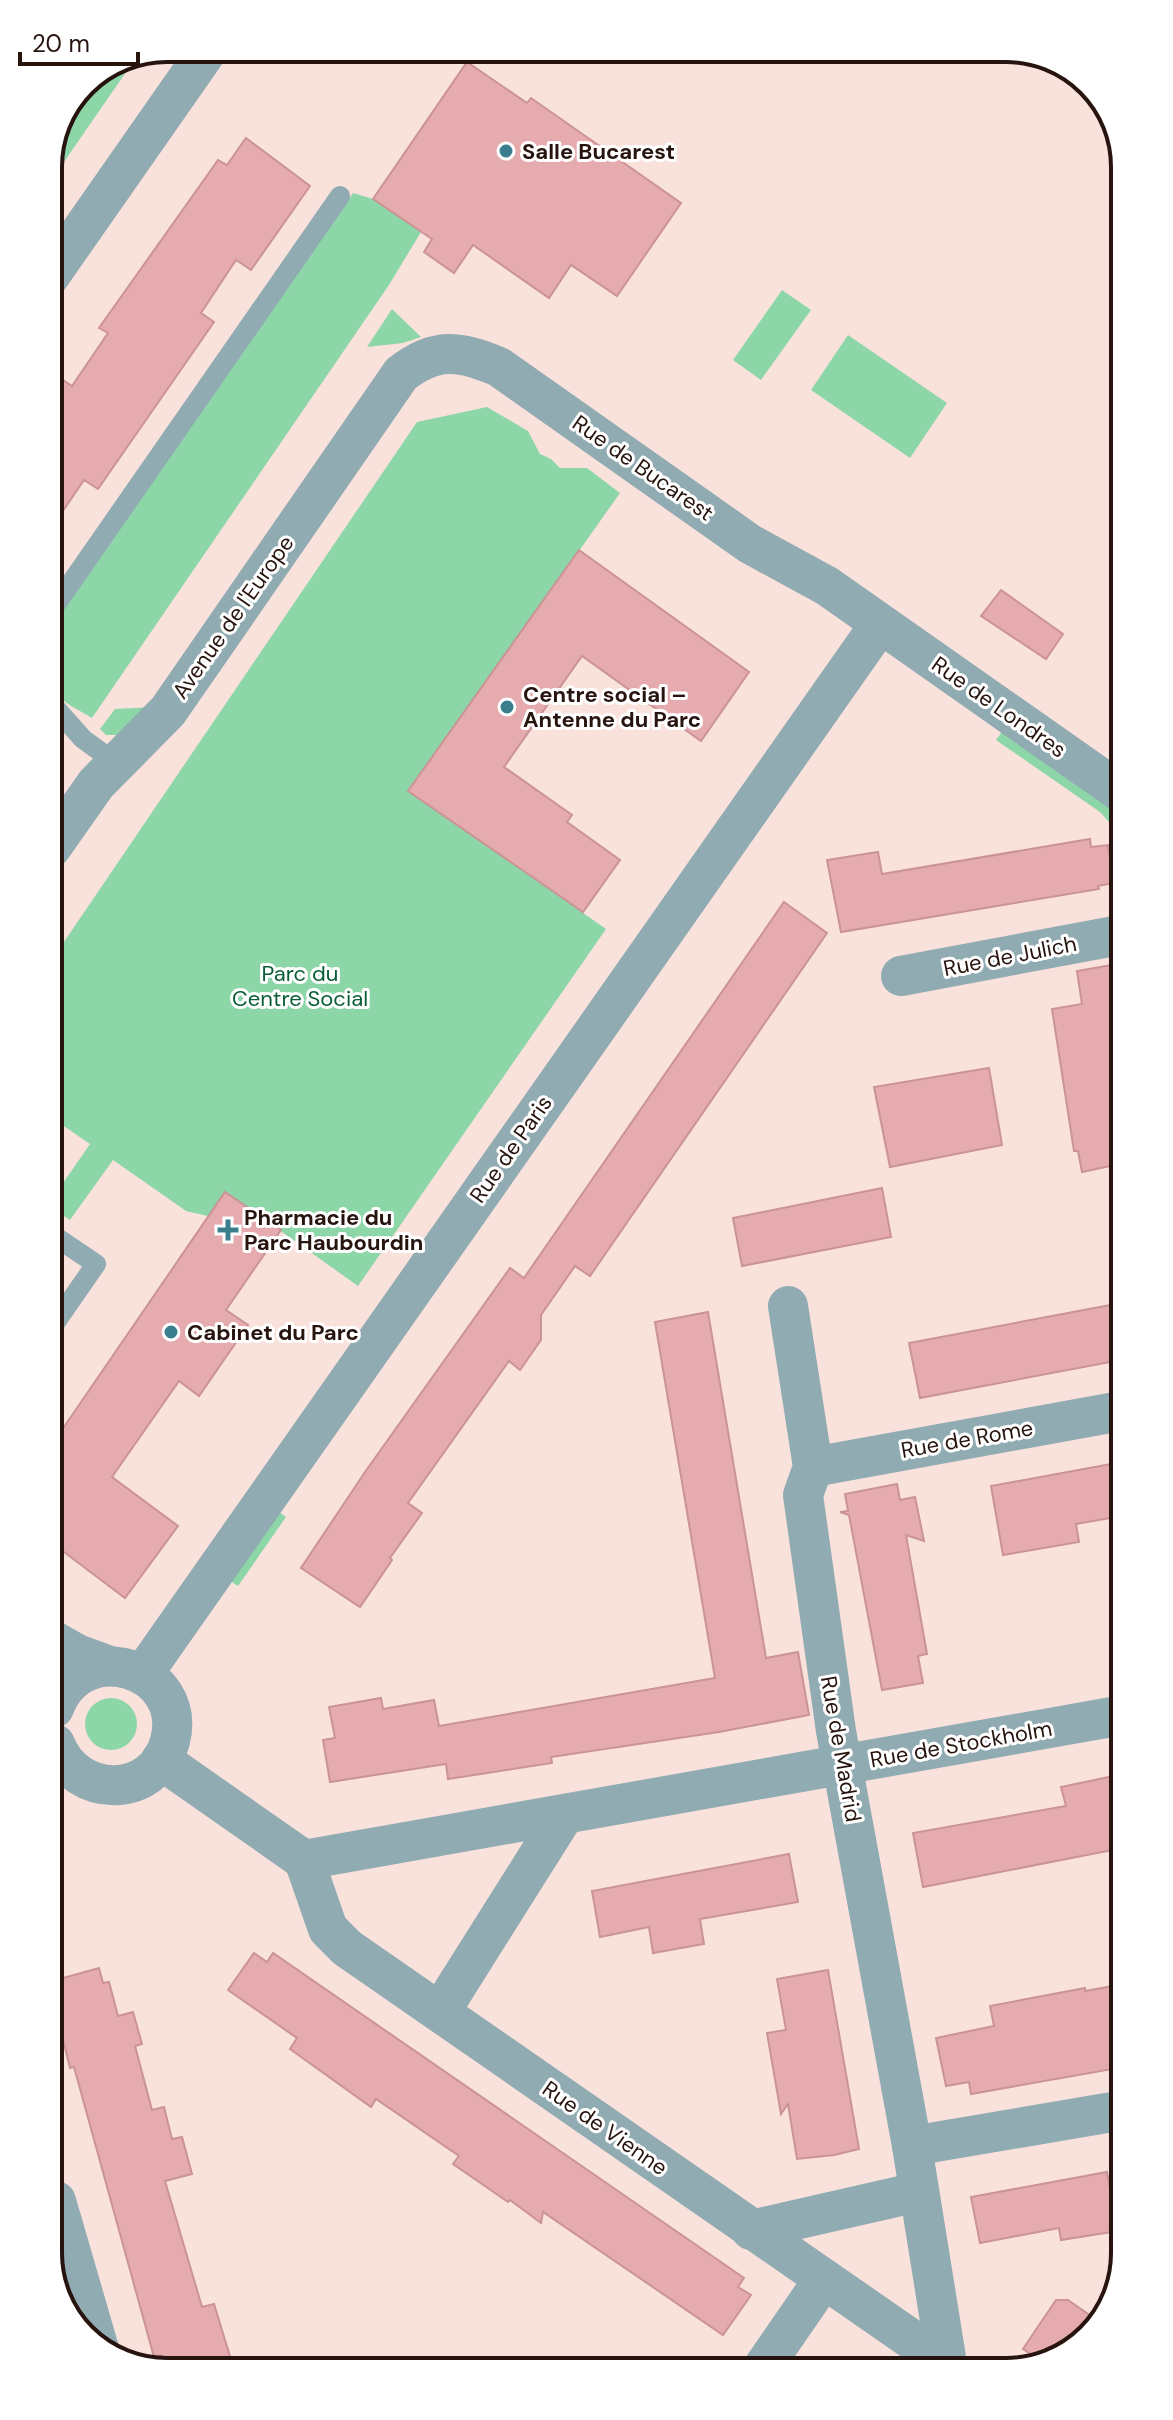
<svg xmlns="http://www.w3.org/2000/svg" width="1173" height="2420" font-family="'DM Sans',sans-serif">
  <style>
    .green { fill: #8dd6a8 }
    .building { fill: #e5abae; stroke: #cb9396; stroke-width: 2 }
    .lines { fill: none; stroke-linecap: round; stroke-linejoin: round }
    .lane { stroke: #91abb2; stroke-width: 20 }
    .street { stroke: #91abb2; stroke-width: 40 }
    .poi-dot { fill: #3b7e8e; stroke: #fff; stroke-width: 3 }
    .labels { text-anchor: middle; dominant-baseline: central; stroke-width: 6; stroke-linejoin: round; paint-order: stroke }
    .poi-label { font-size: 22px; font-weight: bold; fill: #27140f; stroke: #fff; text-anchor: start }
    .street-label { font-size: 22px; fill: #27140f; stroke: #fff }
    .park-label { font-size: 22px; fill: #095d35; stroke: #fff }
    .rim { fill: none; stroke: #27140f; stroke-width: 4 }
  </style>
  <rect width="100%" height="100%" fill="#fae2dc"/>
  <g class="green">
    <path d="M133,62l-85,123v-25l35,-77z"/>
    <path d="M353,193l20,6 48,33 -32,53 -297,433c-11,-7 -30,-15 -36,-26 -12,-17 -6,-57 2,-74z"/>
    <path d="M782,290l29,20 -50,70 -28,-20z"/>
    <path d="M392,309l29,28 -18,6 -36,4z"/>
    <path d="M848,335l99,68 -37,55 -99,-68z"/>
    <path d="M487,407l41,24 12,23 11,5 9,9h27l33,25 -211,298 197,138 -248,357 -132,-94 -18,24 -22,-5 -73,-51 -43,60 -18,-12v-9l38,-55 -38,-26 -1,-157 366,-539z"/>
    <path d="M154,707l-27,28h-21l-6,-6 15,-20z"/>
    <path d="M1004,729l109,77 6,6v30l-5,-14 -14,-16 -104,-72z"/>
    <path d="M275,1509l11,8 -48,69 -11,-7z"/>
    <circle cx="111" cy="1724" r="26"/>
  </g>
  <g class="building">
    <path d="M467,62l60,41 4,-5 150,105 -64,93 -46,-31 -22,33 -76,-53 -19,28 -30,-21 8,-13 -59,-40z"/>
    <path d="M246,138l64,48 -59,84 -15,-10 -35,53 13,9 -116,167 -14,-9 -34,50 -1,-131 14,-19 9,6 36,-53 -9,-5 119,-168 9,5z"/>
    <path d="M579,550l170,122 -48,69 -119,-85 -78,111 68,48 -5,7 53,38 -37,52 -175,-121z"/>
    <path d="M1001,590l62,44 -17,25 -65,-43z"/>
    <path d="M1090,839l1,8 17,-2 6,38 -16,3 1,3 -258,43 -14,-72 51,-8 4,22z"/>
    <path d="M784,902l43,31 -237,343 -15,-10 -34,49v25l-21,30 -11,-9 -101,142 14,10 -32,45 2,2 -32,47 -59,-39 64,-96 145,-204 14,10z"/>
    <path d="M1112,965l8,48v151l-38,8 -4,-21h-4l-22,-142 30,-5 -5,-33z"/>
    <path d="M989,1068l13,77 -112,22 -16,-80z"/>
    <path d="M882,1188l9,49 -149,29 -9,-48z"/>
    <path d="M225,1192l56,38 -55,80 22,15 -49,71 -20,-15 -67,96 66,49 -53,72 -61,-46h-10l-1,-109z"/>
    <path d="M1121,1303v57l-201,38 -11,-55z"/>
    <path d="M708,1312l58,346 32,-6 11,63 -90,17 -168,25 1,6 -104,16 -2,-15 -116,18 -7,-42 12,-2 -6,-31 52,-9 2,11 51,-9 5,26 276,-48 -60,-356z"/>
    <path d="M1122,1462v54l-46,8 3,18 -76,13 -12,-69z"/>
    <path d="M897,1484l3,16 15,-3 9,44 -18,-6 21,119 -9,2 5,27 -41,7 -33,-175 -9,-3 8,-1 -3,-17z"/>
    <path d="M1123,1774v74l-200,39 -10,-54 153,-27 -5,-19z"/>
    <path d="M789,1854l9,48 -98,17 4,25 -51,9 -4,-26 -49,10 -8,-46z"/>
    <path d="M254,1953l13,9 6,-9 471,325 -6,9 13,8 -28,40 -180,-123 -2,11 -31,-23 -2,2 -55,-38 6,-8 -83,-57 -5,8 -81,-58 7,-11 -69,-48z"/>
    <path d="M99,1968l4,15 6,-1 9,34 15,-4 9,32 -7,2 17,64 12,-3 8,32 10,-2 10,37 -27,7 37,126 12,-3 19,62 -22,5 -45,1 -5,-17 -7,2 -80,-290 -4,1 -14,-57v-31z"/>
    <path d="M828,1970l31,179 -25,6 -37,4 -9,-55 -7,10 -14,-81 19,-3 -9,-51z"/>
    <path d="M1124,1984v83l-153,27 -2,-12 -23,4 -10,-48 58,-12 -4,-20 95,-18v3z"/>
    <path d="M1107,2172l3,16 15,-3v41l-8,1 1,4 -57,9 -2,-12 -79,15 -9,-46z"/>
    <path d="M1056,2300h12l33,23 -50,40h-7l-21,-14z"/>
  </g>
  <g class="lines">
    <g class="lane">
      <path d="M50,613l290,-417"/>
      <path d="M50,702l33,37 33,24"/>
      <path d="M53,1235l43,29 -43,62"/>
    </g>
    <g class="street">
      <path d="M49,277l160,-229"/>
      <path d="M51,848l45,-64 72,-73 233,-337c34,-27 59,-24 98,-7l251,177 77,42 292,205"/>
      <path d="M901,976l219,-41"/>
      <path d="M788,1306l25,161 -10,28 33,236 76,415 35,218"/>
      <path d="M813,1467l308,-56"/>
      <path d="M54,1641l23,13 33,12"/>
      <path d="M143,1674l737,-1050"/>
      <path d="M54,1708c27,-74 135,-40 116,33 -16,59 -94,58 -115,3"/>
      <path d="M161,1760l143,100"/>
      <path d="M304,1860l819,-145"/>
      <path d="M304,1860l24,69 19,19 600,416"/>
      <path d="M440,2012l124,-197"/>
      <path d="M912,2146l212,-36"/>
      <path d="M56,2201l43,148"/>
      <path d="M751,2230l167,-38"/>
      <path d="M764,2366l60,-87"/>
    </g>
  </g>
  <g class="poi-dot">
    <circle cx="506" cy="151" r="8"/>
    <circle cx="507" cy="707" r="8"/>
    <path d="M224 1218h8v8h8v8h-8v8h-8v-8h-8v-8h8z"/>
    <circle cx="171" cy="1332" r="8"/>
  </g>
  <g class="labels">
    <g class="poi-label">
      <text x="522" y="151">Salle Bucarest</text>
      <text x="523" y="694">Centre social –<tspan x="523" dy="25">Antenne du Parc</tspan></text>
      <text x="244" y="1217">Pharmacie du<tspan x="244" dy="25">Parc Haubourdin</tspan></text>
      <text x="187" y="1332">Cabinet du Parc</text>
    </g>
    <g class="street-label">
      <text transform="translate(643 468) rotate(35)">Rue de Bucarest</text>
      <text transform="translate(233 617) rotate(-55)">Avenue de l'Europe</text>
      <text transform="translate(999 707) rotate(35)">Rue de Londres</text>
      <text transform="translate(1010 956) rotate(-11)">Rue de Julich</text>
      <text transform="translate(511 1149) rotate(-55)">Rue de Paris</text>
      <text transform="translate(967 1439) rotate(-10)">Rue de Rome</text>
      <text transform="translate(961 1744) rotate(-10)">Rue de Stockholm</text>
      <text transform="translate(841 1749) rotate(80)">Rue de Madrid</text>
      <text transform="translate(605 2128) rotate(35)">Rue de Vienne</text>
    </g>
    <g class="park-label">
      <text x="300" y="973">Parc du<tspan x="300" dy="25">Centre Social</tspan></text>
    </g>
  </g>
  <path d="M0 0H1173V2420H0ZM167 62H1006A105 105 0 0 1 1111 167V2253A105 105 0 0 1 1006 2358H167A105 105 0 0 1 62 2253V167A105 105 0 0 1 167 62Z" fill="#fff" fill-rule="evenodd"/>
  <path class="rim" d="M167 62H1006A105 105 0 0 1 1111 167V2253A105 105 0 0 1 1006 2358H167A105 105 0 0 1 62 2253V167A105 105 0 0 1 167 62Z"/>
  <path d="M20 52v12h118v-12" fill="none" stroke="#27140f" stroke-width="4"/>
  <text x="32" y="52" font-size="24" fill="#27140f" stroke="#ffffff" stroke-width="6" paint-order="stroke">20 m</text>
</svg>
